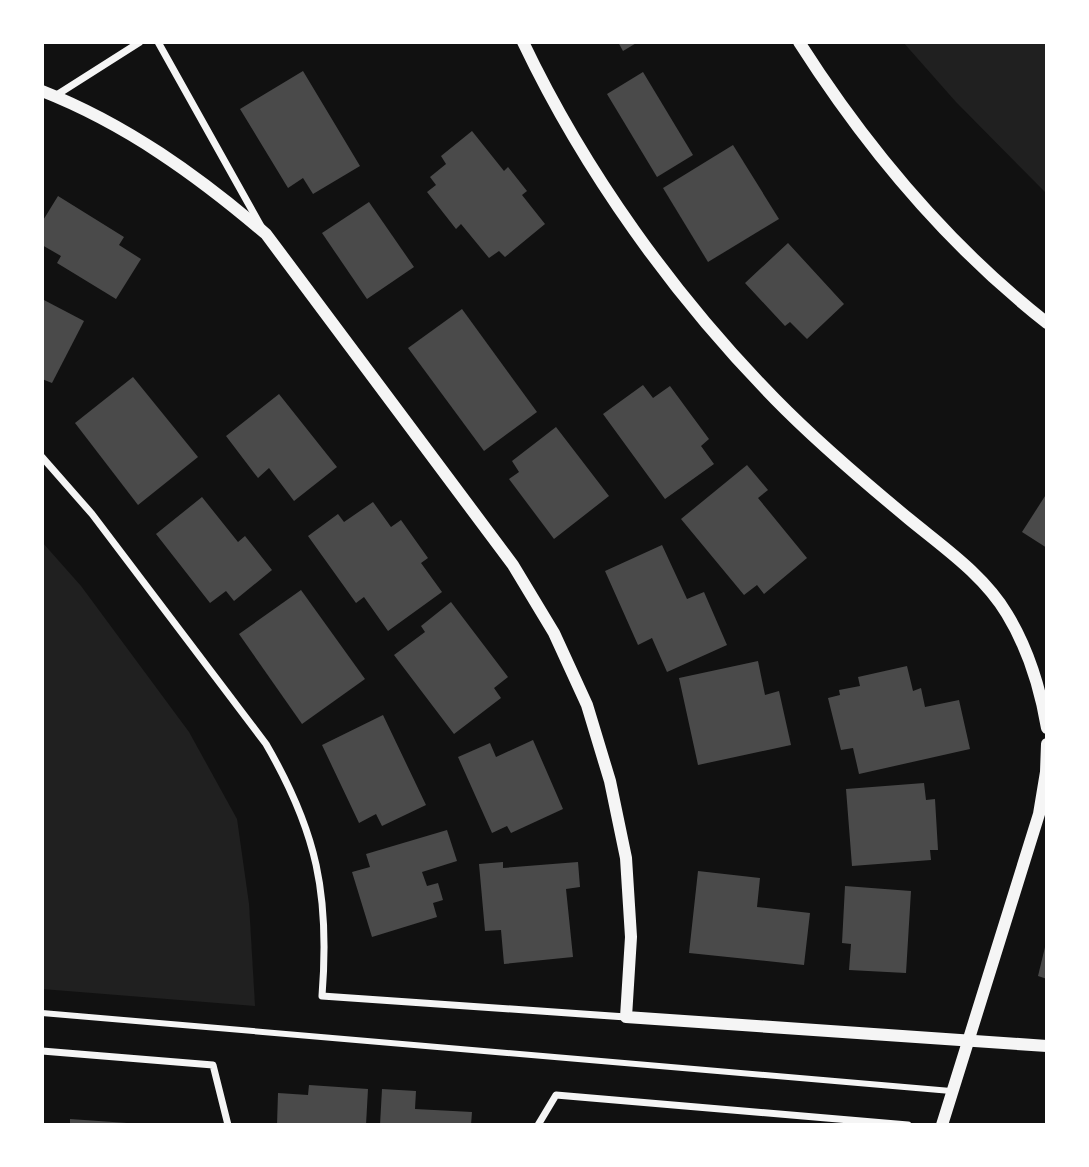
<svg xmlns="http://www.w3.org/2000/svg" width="1089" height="1167" font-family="Lato,sans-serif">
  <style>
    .green { fill: #202020 }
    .building { fill: #4a4a4a }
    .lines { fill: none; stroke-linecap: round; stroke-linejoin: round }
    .pedestrian { stroke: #f5f5f5; stroke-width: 6 }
    .minor { stroke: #f5f5f5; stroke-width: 7 }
    .tertiary { stroke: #f5f5f5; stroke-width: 12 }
  </style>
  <rect width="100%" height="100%" fill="#111"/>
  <g class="green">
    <path d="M903,42h144v152l-91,-92z"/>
    <path d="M42,542l39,44 108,146 48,87 12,85 6,102 -213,-17z"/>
  </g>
  <g class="building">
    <path d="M618,42h20l-15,9z"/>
    <path d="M303,71l57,95 -47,28 -10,-16 -15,10 -48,-79z"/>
    <path d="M643,72l50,83 -36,22 -50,-83z"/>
    <path d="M472,131l32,40 4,-4 19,24 -5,4 23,29 -40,33 -6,-6 -10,7 -28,-34 -5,5 -29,-37 9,-7 -6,-8 16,-13 -5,-8z"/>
    <path d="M733,145l46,74 -71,43 -45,-74z"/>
    <path d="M58,196l66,41 -5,8 22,14 -25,40 -59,-36 4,-7 -19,-11v-23z"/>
    <path d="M369,202l45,65 -47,32 -45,-66z"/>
    <path d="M788,243l56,61 -37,35 -17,-17 -5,4 -40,-43z"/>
    <path d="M42,299l42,22 -32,62 -10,-4z"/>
    <path d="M462,309l75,103 -53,39 -76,-103z"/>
    <path d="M133,377l65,80 -60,48 -63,-82z"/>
    <path d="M643,385l10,13 17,-12 39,53 -8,7 13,18 -49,35 -62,-85z"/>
    <path d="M279,394l58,73 -43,34 -25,-33 -11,10 -32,-42z"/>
    <path d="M556,427l53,69 -55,43 -45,-60 10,-7 -7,-11z"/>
    <path d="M747,465l21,25 -10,8 49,60 -43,36 -7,-9 -13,10 -63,-76z"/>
    <path d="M1047,493v55l-25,-16z"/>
    <path d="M202,497l36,45 7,-6 27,34 -38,31 -8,-10 -16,12 -54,-69z"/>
    <path d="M373,502l18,25 10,-7 27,38 -7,5 21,29 -54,39 -24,-34 -8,6 -48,-67 30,-22 6,8z"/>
    <path d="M662,545l25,54 17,-7 23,53 -60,27 -15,-34 -14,7 -33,-74z"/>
    <path d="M301,590l64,89 -63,45 -63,-90z"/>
    <path d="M451,602l57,75 -14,11 7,10 -47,36 -60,-79 31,-23 -4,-6z"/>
    <path d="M758,661l7,34 14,-4 12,54 -93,20 -19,-87z"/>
    <path d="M907,666l6,25 8,-3 4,19 34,-7 11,49 -111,25 -6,-26 -12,2 -13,-52 12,-3 -1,-5 21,-4 -2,-9z"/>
    <path d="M383,715l43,90 -44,21 -6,-12 -17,9 -37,-78z"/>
    <path d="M533,740l30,69 -52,24 -4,-7 -15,7 -34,-76 32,-14 6,14z"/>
    <path d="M924,783l2,17 9,-1 3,51h-8l1,10 -79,6 -6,-77z"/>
    <path d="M447,830l10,31 -35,11 5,14 11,-3 5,17 -10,3 4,14 -65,20 -20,-65 18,-5 -4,-13z"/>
    <path d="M503,862v6l75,-6 2,25 -14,2 7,68 -69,7 -3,-34 -16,1 -6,-67z"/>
    <path d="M698,871l62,7 -3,29 53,6 -6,52 -115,-12z"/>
    <path d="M845,886l66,5 -5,82 -57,-3 2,-26 -9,-1z"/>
    <path d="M1046,943h1v36l-9,-3z"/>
    <path d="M309,1085l59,4 -2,36h-89l1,-32 30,2z"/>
    <path d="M382,1089l34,2 -1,18 57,3 -1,13h-91z"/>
    <path d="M70,1119l57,4v2h-57z"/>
  </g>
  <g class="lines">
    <path class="pedestrian" d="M42,1013l909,78"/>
    <g class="minor">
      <path d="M158,42l104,186"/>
      <path d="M55,96l85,-54"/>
      <path d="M42,457l50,57 174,230c51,88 64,151 56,252l304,21"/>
      <path d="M42,1051l171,14 15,60"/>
      <path d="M538,1125l18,-30 352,30"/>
    </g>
    <g class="tertiary">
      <path d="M523,42c62,130 151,254 252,357 42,43 88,82 134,120 34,28 75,56 98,95 22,36 33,73 40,114"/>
      <path d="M799,42c67,105 150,204 248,281"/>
      <path d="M42,91c84,33 156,85 224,143l247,331 41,68 33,72 23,76 16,77 5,79 -5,80 421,29"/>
      <path d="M942,1125l97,-311 7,-42 1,-28"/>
    </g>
  </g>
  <rect width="1089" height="1167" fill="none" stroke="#ffffff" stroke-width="88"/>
</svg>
